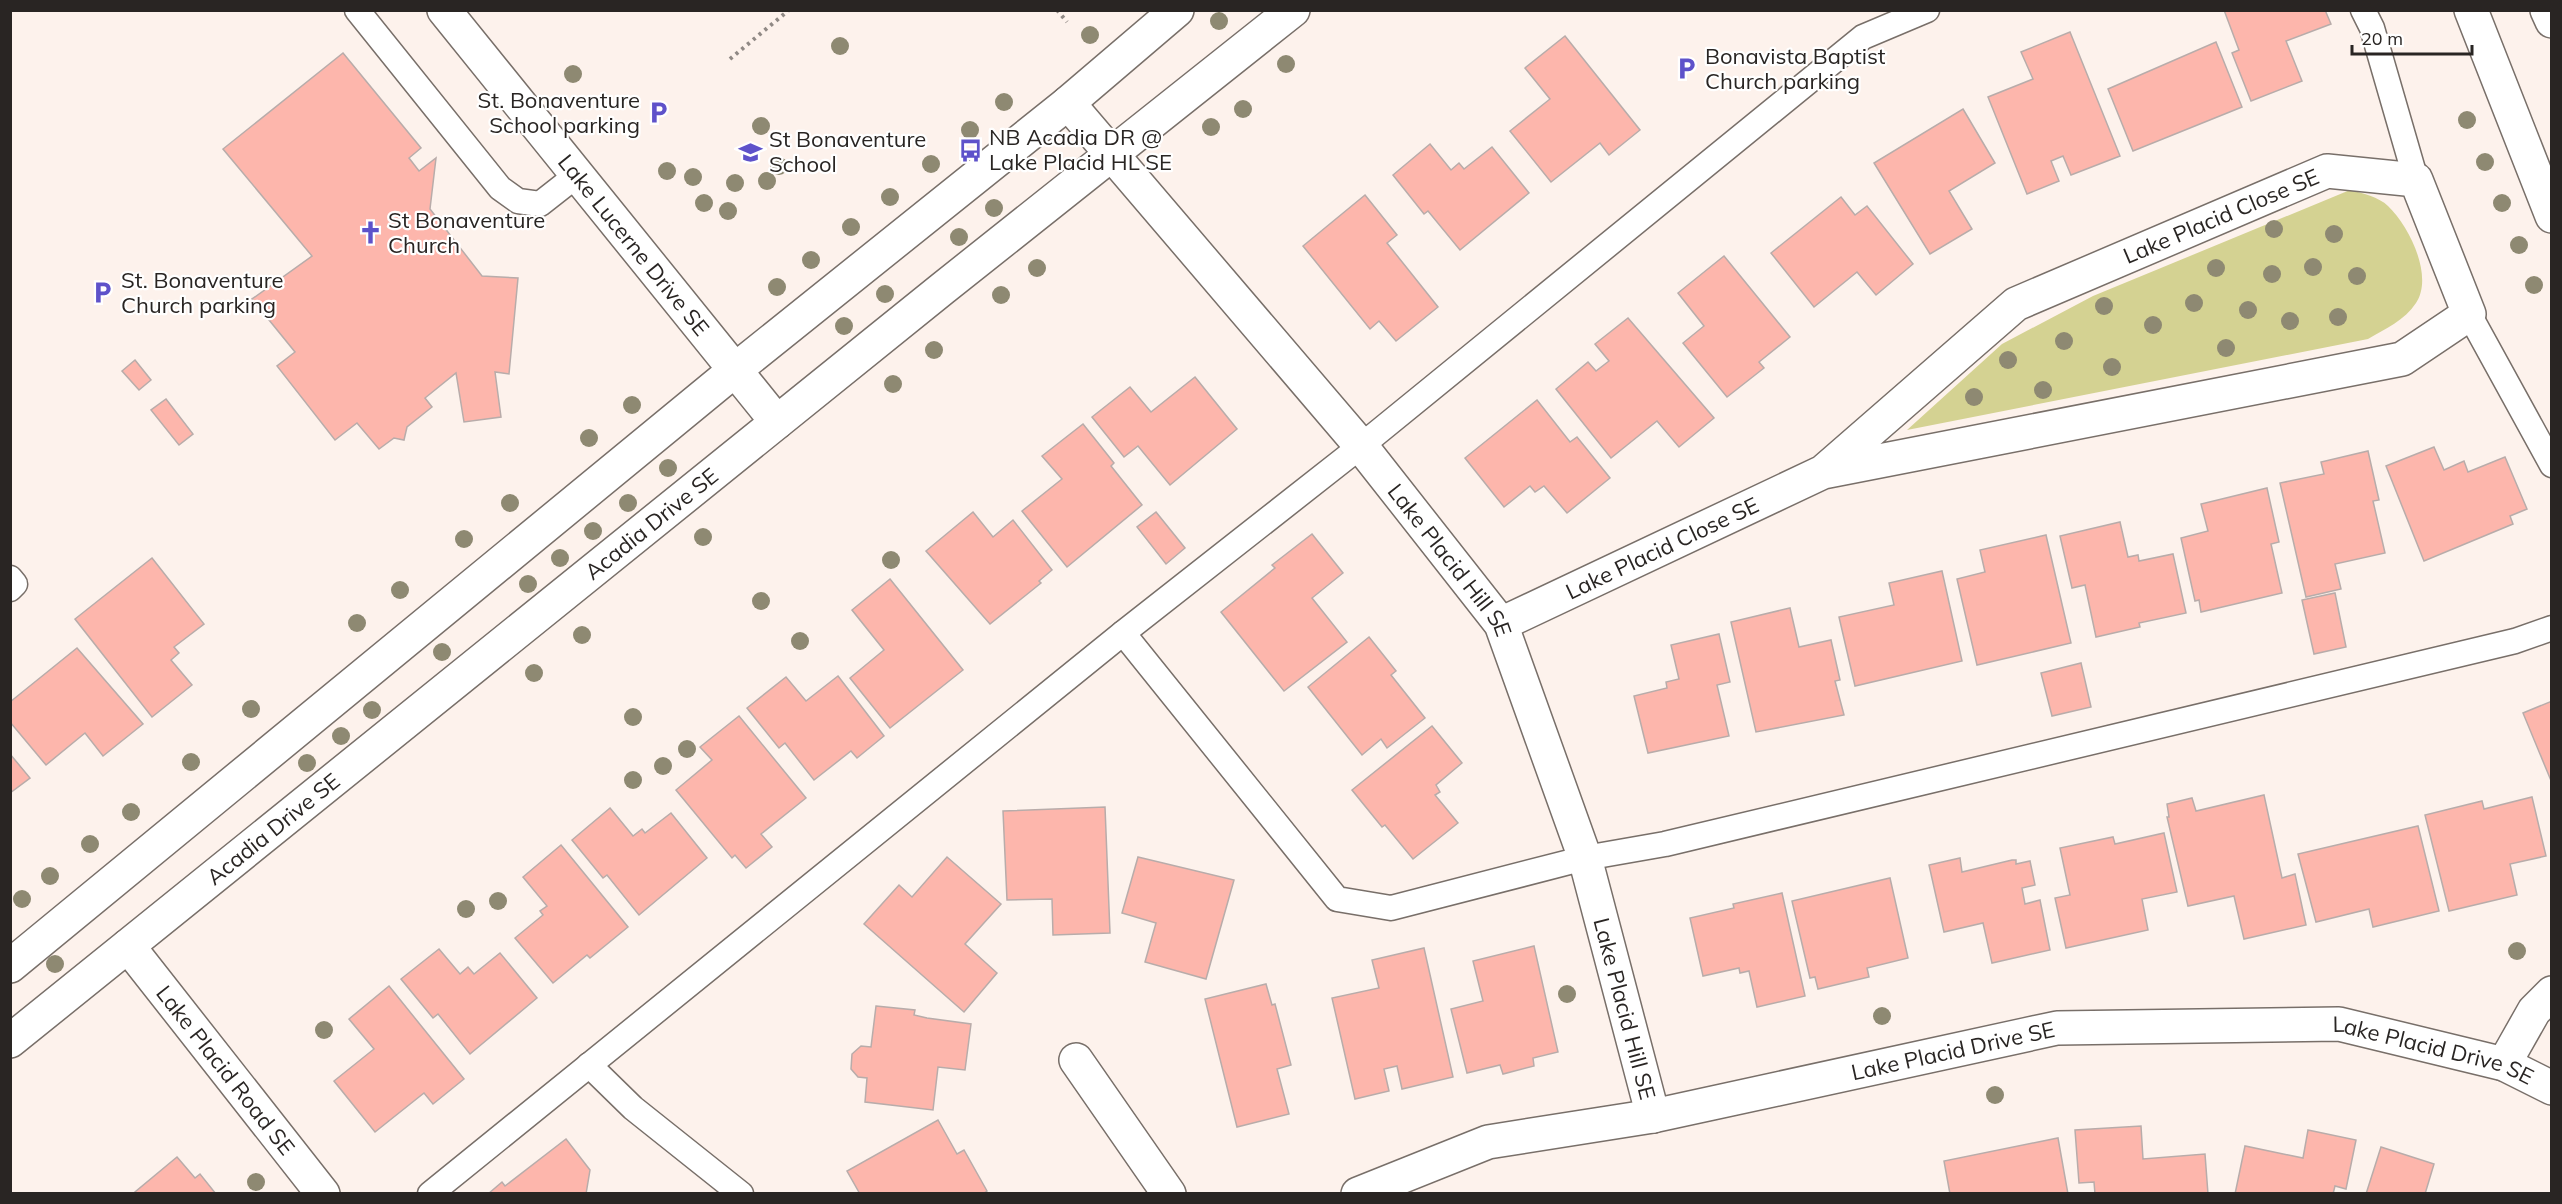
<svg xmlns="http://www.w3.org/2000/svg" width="2562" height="1204" font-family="Mulish,sans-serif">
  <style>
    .green { fill: #d4d292 }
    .building { fill: #fdb6ac; stroke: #b8acaa; stroke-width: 1.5 }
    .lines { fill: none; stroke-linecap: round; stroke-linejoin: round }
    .lane-casing { stroke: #786f69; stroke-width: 27 }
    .street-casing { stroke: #786f69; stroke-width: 36 }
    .secondary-casing { stroke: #786f69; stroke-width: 36 }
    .path { stroke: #908985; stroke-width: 4; stroke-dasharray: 3 4.5; stroke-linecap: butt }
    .lane { stroke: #fff; stroke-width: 24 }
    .street { stroke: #fff; stroke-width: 33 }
    .secondary { stroke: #fff; stroke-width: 33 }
    .tree { fill: #8e8972 }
    .labels { text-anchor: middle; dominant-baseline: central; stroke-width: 4.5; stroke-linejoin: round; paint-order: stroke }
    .poi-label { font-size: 22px; fill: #292523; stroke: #fff; text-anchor: start }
    .street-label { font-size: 22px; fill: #292523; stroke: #fff }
  </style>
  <rect width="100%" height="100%" fill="#fdf2ec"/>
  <path class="green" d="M2350,190c12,3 29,7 38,16 21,20 46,70 28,97 -11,17 -31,26 -48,36l-461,91 95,-86 91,-48z"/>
  <g class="building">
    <path d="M2224,10h101l6,14 -45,17 16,40 -51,20 -19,-48 7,-3z"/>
    <path d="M2070,32l50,124 -49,19 -8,-19 -12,5 8,20 -32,13 -39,-97 45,-18 -12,-27z"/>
    <path d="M1565,36l75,94 -31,25 -9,-12 -49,39 -41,-51 40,-32 -25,-31z"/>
    <path d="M2216,42l26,65 -109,44 -25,-62z"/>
    <path d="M343,53l78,95 -12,10 10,13 17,-13 -6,51 52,67 36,2 -9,96 -14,-2 6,45 -37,5 -8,-49 -31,25 7,9 -25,20 -3,13 -10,-2 -15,11 -22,-26 -22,17 -58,-74 18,-14 -43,-53 60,-43 -89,-107z"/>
    <path d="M1963,109l32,54 -46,28 23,38 -42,25 -56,-91z"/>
    <path d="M1430,144l21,26 8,-7 5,6 28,-22 37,46 -69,57 -32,-39 -4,3 -31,-39z"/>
    <path d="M1365,195l32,40 -10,8 51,64 -42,34 -17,-20 -9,8 -67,-83z"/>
    <path d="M1841,197l14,18 12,-9 46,58 -37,31 -19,-23 -43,35 -43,-54z"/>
    <path d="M1724,256l66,81 -31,25 5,6 -37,29 -44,-54 21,-17 -26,-33z"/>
    <path d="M1628,318l86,100 -35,29 -22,-26 -46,37 -55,-69 32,-27 8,9 13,-10 -14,-17z"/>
    <path d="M135,360l16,20 -12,10 -17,-19z"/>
    <path d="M1195,377l42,52 -67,56 -32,-39 -14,11 -32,-40 38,-30 21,25z"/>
    <path d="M166,399l27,35 -14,11 -28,-35z"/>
    <path d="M1537,400l33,42 7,-5 33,41 -43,35 -23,-27 -9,6 -5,-6 -26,21 -39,-49z"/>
    <path d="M1083,424l31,39 -3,3 31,39 -75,62 -45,-56 40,-32 -20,-23z"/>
    <path d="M2434,447l10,23 20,-9 4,11 37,-15 22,52 -17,7 3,8 -89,37 -38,-95z"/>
    <path d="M2368,451l11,49 -6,1 12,52 -50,11 6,25 -35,8 -26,-114 44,-9 -3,-12z"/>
    <path d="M2267,488l12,54 -8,2 11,49 -81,19 -2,-12 -4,1 -14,-63 27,-7 -7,-27z"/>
    <path d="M973,512l20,25 20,-17 39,50 -13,11 2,2 -51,41 -64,-73z"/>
    <path d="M1156,512l29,36 -19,16 -29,-37z"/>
    <path d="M2120,522l8,35 10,-2 1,6 34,-7 13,59 -47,10 1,4 -44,10 -11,-52 -13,3 -12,-52z"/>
    <path d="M1312,534l31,39 -31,25 35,44 -63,49 -63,-79 54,-44 -3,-3z"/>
    <path d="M2046,535l25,108 -94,22 -20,-86 28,-7 -5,-22z"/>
    <path d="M152,558l52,66 -30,23 5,6 -8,7 21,25 -40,32 -77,-98z"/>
    <path d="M1942,571l20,90 -107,25 -16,-69 55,-12 -5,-22z"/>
    <path d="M890,579l73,91 -73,58 -40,-50 34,-28 -32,-40z"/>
    <path d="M2335,593l11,54 -32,7 -12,-54z"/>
    <path d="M1790,608l9,39 32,-7 9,40 -5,1 9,34 -88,17 -25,-110z"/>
    <path d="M1719,634l11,48 -13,3 12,51 -81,17 -14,-57 33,-8 -1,-6 13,-3 -8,-34z"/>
    <path d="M1369,637l27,34 -5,4 34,43 -38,30 -6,-9 -19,16 -54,-68z"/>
    <path d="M77,648l66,76 -40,32 -18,-23 -39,32 -36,-43v-20z"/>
    <path d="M2081,663l10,44 -39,9 -11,-43z"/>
    <path d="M838,676l46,60 -27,22 -6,-7 -37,29 -29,-37 -6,5 -32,-40 39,-31 20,24z"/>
    <path d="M2552,701v82l-29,-70z"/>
    <path d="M739,716l67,82 -45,36 11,13 -26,21 -11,-13 -3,3 -56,-68 36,-30 -12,-13z"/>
    <path d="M1432,726l30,37 -26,22 4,7 -5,3 23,28 -45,36 -28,-34 -3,2 -30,-37z"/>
    <path d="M10,754l20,24 -20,15z"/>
    <path d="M2264,795l18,83 13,-4 11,51 -62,14 -10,-43 -46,10 -21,-89h2l-2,-13 25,-6 4,13z"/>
    <path d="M2532,797l14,59 -36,8 7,31 -68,16 -24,-96 57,-14 2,8z"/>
    <path d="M1105,807l5,126 -57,2 -1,-36 -45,1 -4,-89z"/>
    <path d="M610,808l23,28 9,-7 3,4 26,-20 36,45 -68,57 -32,-40 -4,3 -31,-38z"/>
    <path d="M2418,826l21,85 -66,16 -4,-18 -53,13 -18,-68z"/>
    <path d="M2164,833l13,59 -35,7 6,31 -82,18 -11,-50 15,-3 -10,-47 53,-11 2,7z"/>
    <path d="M561,845l67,82 -38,31 -3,-3 -34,28 -38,-45 28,-23 -3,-4 7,-5 -24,-29z"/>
    <path d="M947,857l54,47 -36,40 32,29 -33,39 -100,-88 35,-39 13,12z"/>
    <path d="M1138,857l96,23 -28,99 -61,-17 11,-39 -34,-10z"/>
    <path d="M1960,858l2,14 50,-12h4v4l14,-3 5,24 -13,3 3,16 15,-4 10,50 -58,13 -9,-40 -39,9 -15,-67z"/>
    <path d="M1890,878l18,80 -41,10 2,9 -51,12 -3,-12 -5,1 -18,-77z"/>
    <path d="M1782,893l23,103 -48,11 -8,-36 -9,2 -1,-5 -36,8 -13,-58 44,-10 -1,-4z"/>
    <path d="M1534,946l24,106 -25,6 1,8 -31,8 -3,-9 -33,8 -16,-64 32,-8 -10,-40z"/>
    <path d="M1424,948l29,129 -51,12 -5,-23 -13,3 5,22 -34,8 -23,-101 47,-10 -7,-28z"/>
    <path d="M439,949l21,25 8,-7 6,7 26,-21 37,45 -67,56 -32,-40 -5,4 -32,-39z"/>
    <path d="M1266,984l6,21 3,-1 16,61 -14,4 12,45 -52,13 -32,-128z"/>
    <path d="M389,986l75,93 -31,25 -9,-11 -49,39 -41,-51 40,-32 -25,-30z"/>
    <path d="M876,1006l39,4 -1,5 13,3 44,6 -6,46 -27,-3 -5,43 -68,-8 2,-24 -9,-1 -7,-8 1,-15 9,-8 10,1z"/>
    <path d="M938,1120l19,34 7,-4 23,41 -4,3h-123l-13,-23z"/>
    <path d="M2141,1126l2,33 62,-5 3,40h-113l-1,-12 -15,1 -4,-53z"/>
    <path d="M2308,1130l48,10 -10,49 -11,-3 -2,8h-98l10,-48 58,12z"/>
    <path d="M2058,1138l10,56h-118l-6,-33z"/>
    <path d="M566,1139l24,31 -4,24h-98l14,-12 3,4z"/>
    <path d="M2381,1147l53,17 -9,30h-59z"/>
    <path d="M177,1157l18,21 5,-4 16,20h-80l-1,-2z"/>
  </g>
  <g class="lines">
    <defs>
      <g id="lane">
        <path d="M357,10l143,178 18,13 22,3 37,-29"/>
        <path d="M2363,10l9,18 44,152"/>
        <path d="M2469,314l83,151"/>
        <path d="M10,578l5,6 -5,5"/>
        <path d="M1123,633l214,266 54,9 194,-50 80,-14 850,-203 37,-13"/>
        <path d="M589,1065l44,43 108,86"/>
        <path d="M430,1194l693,-561 238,-187 502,-409 64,-27"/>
      </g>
      <g id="street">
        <path id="s1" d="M444,10l333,412"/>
        <path id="s2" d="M1068,103l293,343 140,178 84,234 68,258"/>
        <path id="s3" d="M1501,624l322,-152 579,-113 67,-45 -53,-134 -89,-9 -311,133 -193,168"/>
        <path id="s4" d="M128,946l195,248"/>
        <path d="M1076,1060l93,134"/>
        <path d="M2504,1064l30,-53 18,-18"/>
        <path id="s5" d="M1358,1194l130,-52 165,-26 404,-88 282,-4 165,40 48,24"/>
      </g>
      <g id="secondary">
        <path d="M2471,10l81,206"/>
        <path d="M2547,10l5,11"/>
        <path d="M10,966l725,-596 333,-267 109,-93"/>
        <path id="s6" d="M10,1041l932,-752 351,-279"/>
      </g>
    </defs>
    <use href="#lane" class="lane-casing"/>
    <use href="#street" class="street-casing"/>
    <use href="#secondary" class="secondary-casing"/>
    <g class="path">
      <path d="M1057,10l10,12"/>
      <path d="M730,59l59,-49"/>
    </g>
    <use href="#lane" class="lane"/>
    <use href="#street" class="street"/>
    <use href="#secondary" class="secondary"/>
  </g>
  <g class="tree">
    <circle cx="1219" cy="21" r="9"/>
    <circle cx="1090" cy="35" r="9"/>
    <circle cx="840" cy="46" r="9"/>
    <circle cx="1286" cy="64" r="9"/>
    <circle cx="573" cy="74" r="9"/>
    <circle cx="1004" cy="102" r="9"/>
    <circle cx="1243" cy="109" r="9"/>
    <circle cx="2467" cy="120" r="9"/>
    <circle cx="761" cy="126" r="9"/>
    <circle cx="1211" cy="127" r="9"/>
    <circle cx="970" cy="130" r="9"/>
    <circle cx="750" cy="153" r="9"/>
    <circle cx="2485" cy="162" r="9"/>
    <circle cx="931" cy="164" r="9"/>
    <circle cx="779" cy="166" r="9"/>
    <circle cx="667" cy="171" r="9"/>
    <circle cx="693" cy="177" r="9"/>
    <circle cx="767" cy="181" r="9"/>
    <circle cx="735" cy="183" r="9"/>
    <circle cx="890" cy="197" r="9"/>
    <circle cx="704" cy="203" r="9"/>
    <circle cx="2502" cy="203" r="9"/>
    <circle cx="994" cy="208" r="9"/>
    <circle cx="728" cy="211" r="9"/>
    <circle cx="851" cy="227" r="9"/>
    <circle cx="2274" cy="229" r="9"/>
    <circle cx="2334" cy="234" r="9"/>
    <circle cx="959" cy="237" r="9"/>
    <circle cx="2519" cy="245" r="9"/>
    <circle cx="811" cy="260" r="9"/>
    <circle cx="2313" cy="267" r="9"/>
    <circle cx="1037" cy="268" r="9"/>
    <circle cx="2216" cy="268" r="9"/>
    <circle cx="2272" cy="274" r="9"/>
    <circle cx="2357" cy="276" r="9"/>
    <circle cx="2534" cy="285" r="9"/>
    <circle cx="777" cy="287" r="9"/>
    <circle cx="885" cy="294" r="9"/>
    <circle cx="1001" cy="295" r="9"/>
    <circle cx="2194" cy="303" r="9"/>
    <circle cx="2104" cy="306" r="9"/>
    <circle cx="2248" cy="310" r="9"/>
    <circle cx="2338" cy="317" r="9"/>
    <circle cx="2290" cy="321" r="9"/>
    <circle cx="2153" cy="325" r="9"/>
    <circle cx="844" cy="326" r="9"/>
    <circle cx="2064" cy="341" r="9"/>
    <circle cx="2226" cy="348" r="9"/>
    <circle cx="934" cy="350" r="9"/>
    <circle cx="2008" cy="360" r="9"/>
    <circle cx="2112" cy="367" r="9"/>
    <circle cx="893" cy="384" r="9"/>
    <circle cx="2043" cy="390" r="9"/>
    <circle cx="1974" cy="397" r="9"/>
    <circle cx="632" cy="405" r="9"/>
    <circle cx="589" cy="438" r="9"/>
    <circle cx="668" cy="468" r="9"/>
    <circle cx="510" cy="503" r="9"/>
    <circle cx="628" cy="503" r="9"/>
    <circle cx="593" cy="531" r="9"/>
    <circle cx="703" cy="537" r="9"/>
    <circle cx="464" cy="539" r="9"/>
    <circle cx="560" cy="558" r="9"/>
    <circle cx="891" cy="560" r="9"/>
    <circle cx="528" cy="584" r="9"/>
    <circle cx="400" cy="590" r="9"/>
    <circle cx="761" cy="601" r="9"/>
    <circle cx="357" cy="623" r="9"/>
    <circle cx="582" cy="635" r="9"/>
    <circle cx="800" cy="641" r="9"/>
    <circle cx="442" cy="652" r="9"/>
    <circle cx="534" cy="673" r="9"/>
    <circle cx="251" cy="709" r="9"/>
    <circle cx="372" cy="710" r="9"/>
    <circle cx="633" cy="717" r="9"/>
    <circle cx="341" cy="736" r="9"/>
    <circle cx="687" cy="749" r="9"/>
    <circle cx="191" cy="762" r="9"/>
    <circle cx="307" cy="763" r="9"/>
    <circle cx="663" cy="766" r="9"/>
    <circle cx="633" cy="780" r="9"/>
    <circle cx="131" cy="812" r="9"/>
    <circle cx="90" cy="844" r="9"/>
    <circle cx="50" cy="876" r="9"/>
    <circle cx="22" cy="899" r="9"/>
    <circle cx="498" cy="901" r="9"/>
    <circle cx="466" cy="909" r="9"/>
    <circle cx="2517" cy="951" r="9"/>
    <circle cx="55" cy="964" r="9"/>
    <circle cx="1567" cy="994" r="9"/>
    <circle cx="1882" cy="1016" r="9"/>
    <circle cx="324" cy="1030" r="9"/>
    <circle cx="1995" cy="1095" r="9"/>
    <circle cx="256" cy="1182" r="9"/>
  </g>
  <defs>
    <symbol id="parking-bare" viewBox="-9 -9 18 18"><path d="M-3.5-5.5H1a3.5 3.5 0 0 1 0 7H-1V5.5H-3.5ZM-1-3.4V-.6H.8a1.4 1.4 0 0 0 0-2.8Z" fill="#5e52ca" stroke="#fff" stroke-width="2.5" paint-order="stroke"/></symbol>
    <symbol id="bus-bare" viewBox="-9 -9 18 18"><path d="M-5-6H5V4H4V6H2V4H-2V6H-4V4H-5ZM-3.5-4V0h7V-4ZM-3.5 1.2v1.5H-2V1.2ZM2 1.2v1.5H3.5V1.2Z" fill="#5e52ca" stroke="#fff" stroke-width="2.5" paint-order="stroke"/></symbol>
    <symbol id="school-bare" viewBox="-9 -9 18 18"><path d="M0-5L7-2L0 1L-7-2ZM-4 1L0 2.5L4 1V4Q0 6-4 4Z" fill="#5e52ca" stroke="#fff" stroke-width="2.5" paint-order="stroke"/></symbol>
    <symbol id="church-bare" viewBox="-9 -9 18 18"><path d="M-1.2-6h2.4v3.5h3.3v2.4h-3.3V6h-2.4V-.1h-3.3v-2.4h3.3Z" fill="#5e52ca" stroke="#fff" stroke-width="2.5" paint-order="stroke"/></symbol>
  </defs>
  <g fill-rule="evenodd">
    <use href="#parking-bare" x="1670" y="52" width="33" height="33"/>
    <use href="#parking-bare" x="642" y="96" width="33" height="33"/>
    <use href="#bus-bare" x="954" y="134" width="33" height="33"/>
    <use href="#school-bare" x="734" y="136" width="33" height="33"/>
    <use href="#church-bare" x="354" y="216" width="33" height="33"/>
    <use href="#parking-bare" x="86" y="276" width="33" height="33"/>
  </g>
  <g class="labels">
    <g class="poi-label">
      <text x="1705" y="56">Bonavista Baptist<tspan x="1705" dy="25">Church parking</tspan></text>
      <text x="640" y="100" text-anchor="end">St. Bonaventure<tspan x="640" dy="25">School parking</tspan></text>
      <text x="989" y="137">NB Acadia DR @<tspan x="989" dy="25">Lake Placid HL SE</tspan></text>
      <text x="769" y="139">St Bonaventure<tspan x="769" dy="25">School</tspan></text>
      <text x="388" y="220">St Bonaventure<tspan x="388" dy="25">Church</tspan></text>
      <text x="121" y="280">St. Bonaventure<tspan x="121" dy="25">Church parking</tspan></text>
    </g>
    <g class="street-label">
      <text transform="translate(2221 216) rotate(-23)">Lake Placid Close SE</text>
      <text stroke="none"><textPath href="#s1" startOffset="302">Lake Lucerne Drive SE</textPath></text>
      <text stroke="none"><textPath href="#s6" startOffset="824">Acadia Drive SE</textPath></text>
      <text stroke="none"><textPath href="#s3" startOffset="178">Lake Placid Close SE</textPath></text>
      <text stroke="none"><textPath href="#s2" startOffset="596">Lake Placid Hill SE</textPath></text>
      <text stroke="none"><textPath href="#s6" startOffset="338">Acadia Drive SE</textPath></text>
      <text stroke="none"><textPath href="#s2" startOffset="1082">Lake Placid Hill SE</textPath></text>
      <text stroke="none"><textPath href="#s5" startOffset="614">Lake Placid Drive SE</textPath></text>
      <text stroke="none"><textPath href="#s5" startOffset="1100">Lake Placid Drive SE</textPath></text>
      <text stroke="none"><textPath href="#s4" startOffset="158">Lake Placid Road SE</textPath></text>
    </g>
  </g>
  <rect width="2562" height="1204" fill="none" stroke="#292523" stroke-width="24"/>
  <path d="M2352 45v9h120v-9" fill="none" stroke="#292523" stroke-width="3"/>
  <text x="2361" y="45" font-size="18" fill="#292523" stroke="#ffffff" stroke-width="4.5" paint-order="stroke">20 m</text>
</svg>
